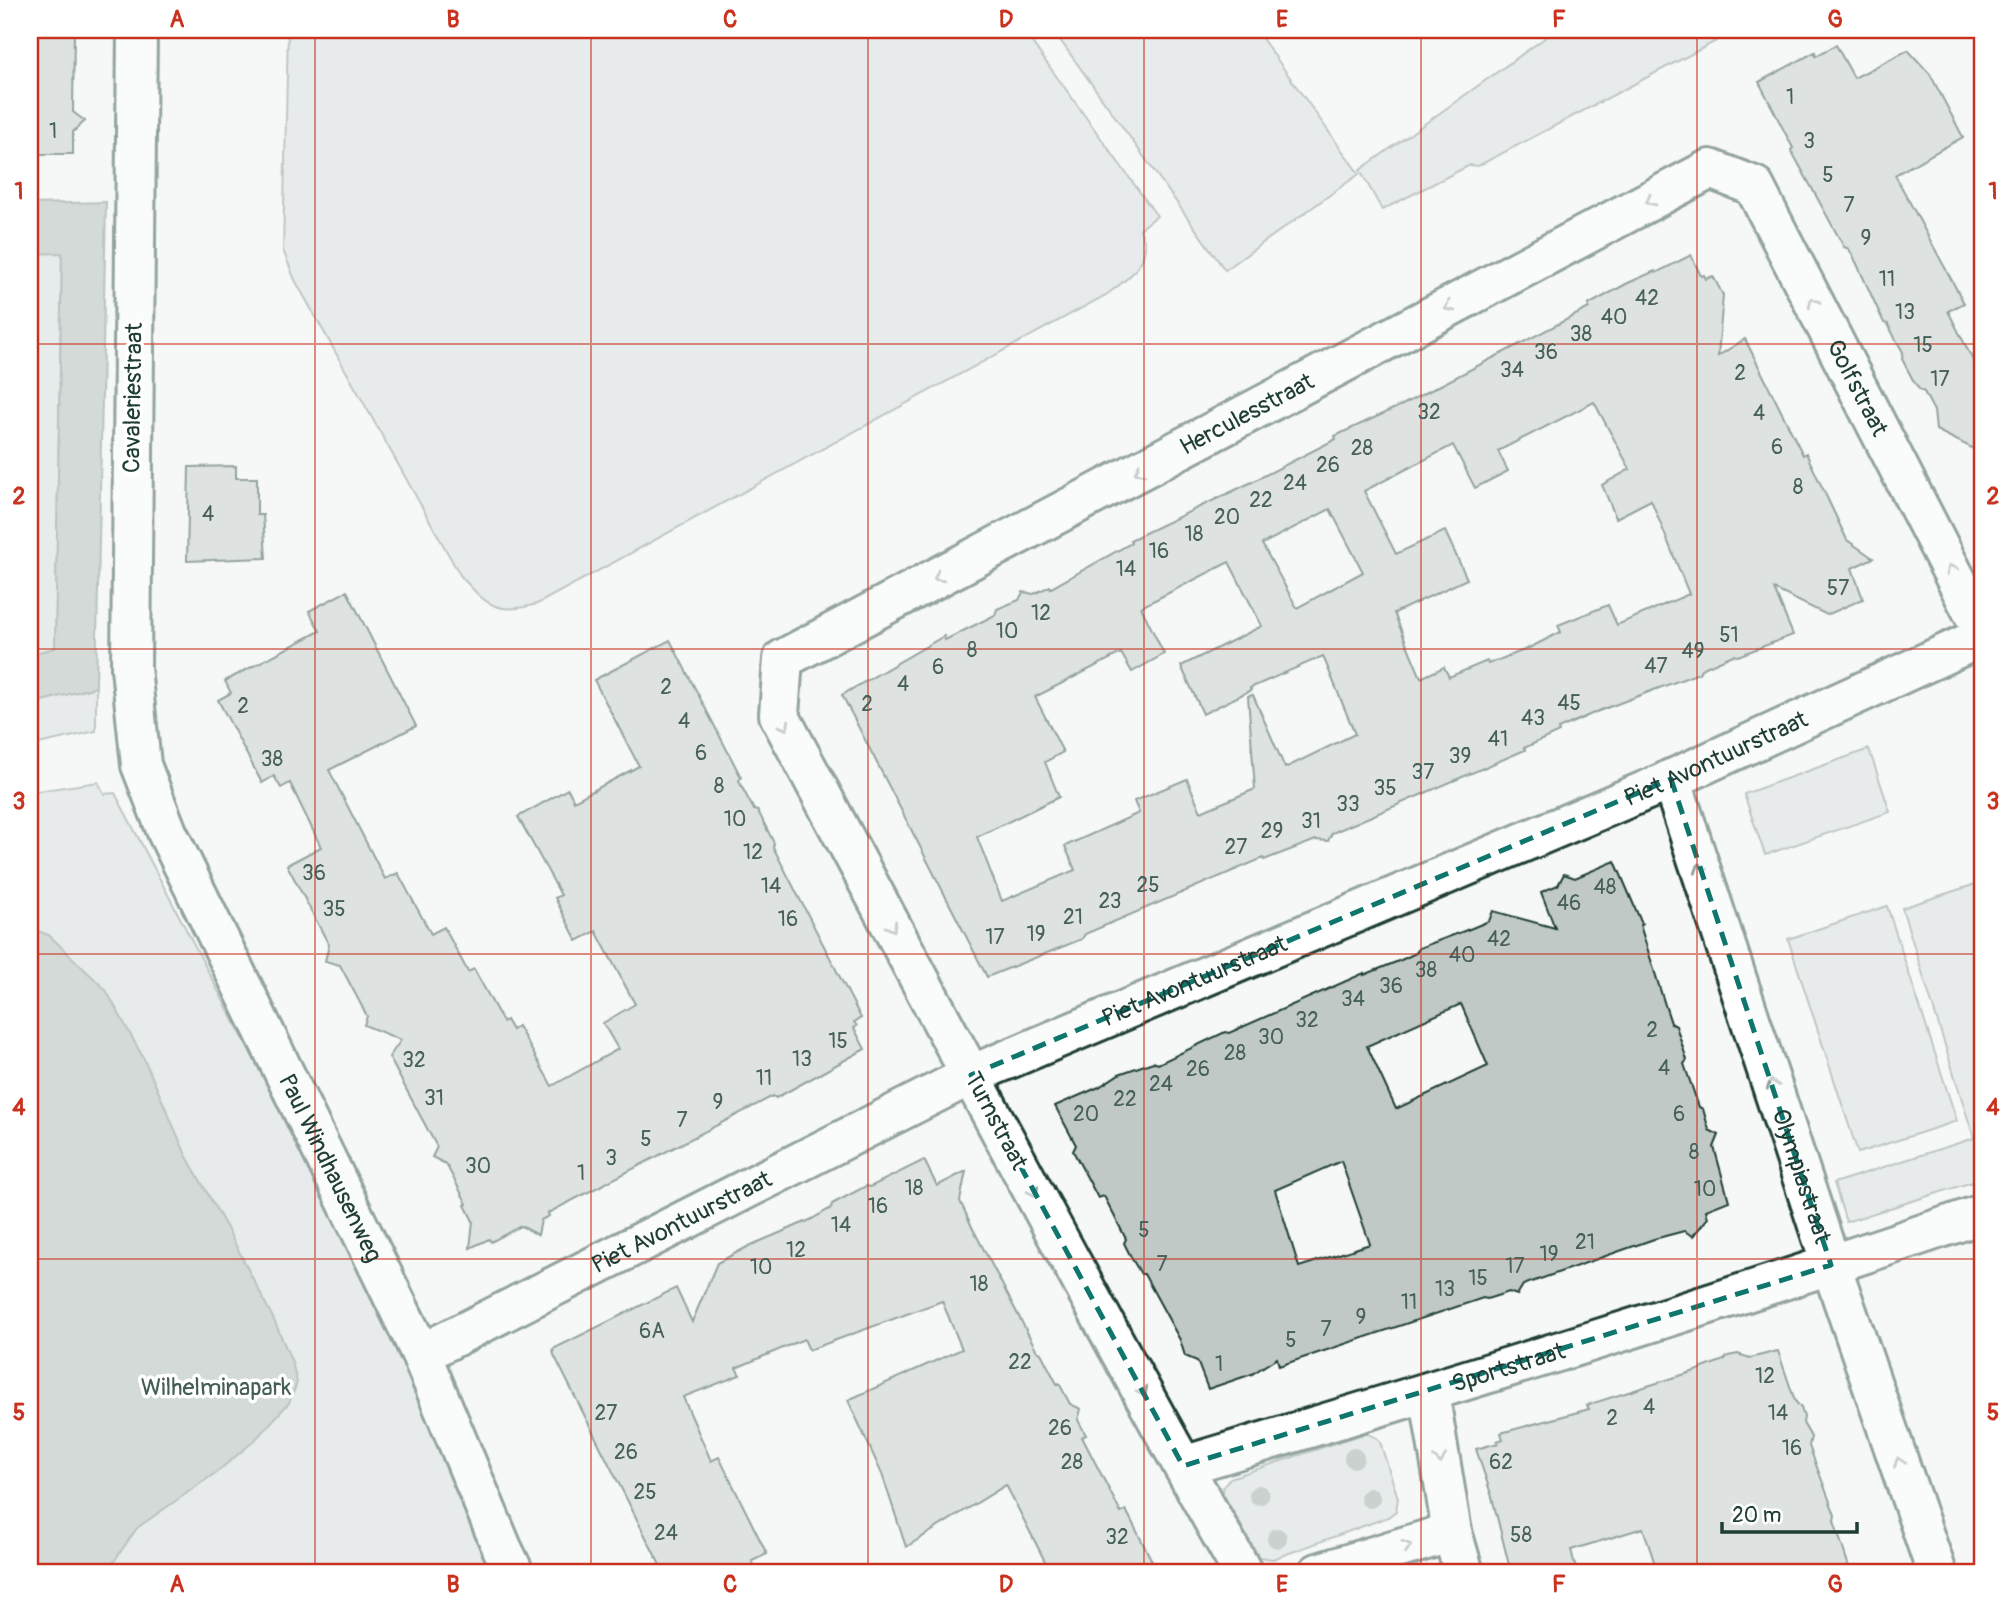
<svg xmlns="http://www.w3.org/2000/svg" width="2012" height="1603" font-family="Pangolin,sans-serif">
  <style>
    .green { fill: #d6dcdb; stroke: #7a8c88; stroke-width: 2 }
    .water { fill: #aab5b1; stroke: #72857f; stroke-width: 2 }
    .building { fill: #c0c9c6; stroke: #1f3d34; stroke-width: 2; fill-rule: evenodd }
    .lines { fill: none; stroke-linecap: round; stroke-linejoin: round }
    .minor-casing { stroke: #1f3d34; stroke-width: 44 }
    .minor { stroke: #fff; stroke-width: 38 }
    .tree { fill: #94a29e }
    .oneway { stroke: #8f9e9a }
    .marked { fill: none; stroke: #0f766e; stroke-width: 5; stroke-dasharray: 14 9; stroke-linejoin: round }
    .grid { fill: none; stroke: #c8321e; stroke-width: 2; stroke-opacity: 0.55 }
    .labels { text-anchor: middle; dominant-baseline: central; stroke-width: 7; stroke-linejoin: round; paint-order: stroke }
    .number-label { font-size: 21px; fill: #476058 }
    .street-label { font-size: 24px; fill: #1f3d34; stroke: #fff }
    .park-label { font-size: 24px; fill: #445d55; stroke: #fff }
    .neatline { fill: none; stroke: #c8321e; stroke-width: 2.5 }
    .grid-label { font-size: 23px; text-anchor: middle; font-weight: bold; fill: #c8321e }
  </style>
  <rect width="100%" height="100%" fill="#f6f7f7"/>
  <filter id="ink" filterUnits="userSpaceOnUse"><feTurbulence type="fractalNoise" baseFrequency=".0143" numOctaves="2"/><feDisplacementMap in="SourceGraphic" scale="14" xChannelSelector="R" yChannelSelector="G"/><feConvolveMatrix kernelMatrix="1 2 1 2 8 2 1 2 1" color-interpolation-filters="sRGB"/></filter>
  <g filter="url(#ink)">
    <g class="green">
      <path d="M288,30h735l134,186 -17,13c1,5 5,12 5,17 0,22 -23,37 -39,49l-569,309c-40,11 -50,2 -77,-29l-165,-295 -12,-30z"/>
      <path d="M1053,30h203l103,144 -134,96z"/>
      <path d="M1556,30h181l-259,136 -8,-1 -88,45 -22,-40z"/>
      <path d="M62,252l-7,397 -25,5v-400z"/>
      <path d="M96,687v44l-66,15v-42z"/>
      <path d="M1869,749l21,63 -125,43 -21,-61z"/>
      <path d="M98,782l6,12 11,-1 407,780h-492v-781z"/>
      <path d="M1982,882v297l-136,43 -12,-39 140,-45 -72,-230z"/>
      <path d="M1887,906l70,215 -99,32 -70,-214z"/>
      <path d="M1366,1433l11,5 3,4 18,56 -2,13 -8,6 -115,42 -14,-2 -36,-63v-7l7,-9z"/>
    </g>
    <g class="water">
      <path d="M106,202l-10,485 -66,17v-50l25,-6 7,-395 -32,1v-50z"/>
      <path d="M30,928l19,7 57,55 39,71 41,94 42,75 46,90 18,42 5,21 -8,20 -35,38 -37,31 -80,56 -31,45h-76z"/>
    </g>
    <g class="building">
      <path d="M30,30h44l-1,82 12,9 -12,11v22h-43z"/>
      <path d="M1836,45l18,33 54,-28 22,24 33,63 -68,38 69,128 -16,8 34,67v75l-46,-23 -2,-19 -10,-19 -5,-3 -6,-9 -11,-21 1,-7 -8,-14 -7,-14 -4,-1 -27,-59 -8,-15 -5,-2 -53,-97 2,-2 -34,-66 56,-30 1,4z"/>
      <path d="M1691,255l10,21 3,-1 2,4 7,-3 10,19 -5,61 27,-17 58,116 3,-2 41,87 26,18 -21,10 11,31 -36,16 -53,-26 19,46 -55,21 -5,-1 -32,14 -2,4 -103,39 -38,17 1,3 -35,16 1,2 -193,83 -4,8 -12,-1 -52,20 -1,-2 -178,76 -3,5 -95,38 -145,-282 102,-59 1,4 50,-25 2,-6 22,-9 4,-8 11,2 16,-8 1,2 80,-45 -1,-3 120,-57 86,-44 -1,-3 69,-32 185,-96 -1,-3 40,-22 27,-12 1,2zM1594,402l36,67 -28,16 14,33 35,-18 38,94 -72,31 -9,-20 -50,20 3,7 -34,17 -39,15 -1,-3 -38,16 -5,-10 -23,11 -27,-65 73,-34 -22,-48 -49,23 -32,-63 89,-46 22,43 33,-17 -10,-20zM1330,509l33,63 -66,36 -35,-64zM1229,562l33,64 -81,40 22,48 48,-24 -1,-2 73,-32 32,78 -70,34 -32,-73 -5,1 7,93 -54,23 -14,-33 -53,22 5,12 -74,33 10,24 -73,31 -25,-64 82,-40 -14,-35 18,-10 -28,-55 86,-44 11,19 32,-18 -23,-47z"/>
      <path d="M236,466v12h21v37h6l3,43 -79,3 2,-94z"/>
      <path d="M347,591l69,135 -87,44 56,109 13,-6 33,61 13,-7 24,45 6,-3 29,53 3,-2 6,10 6,-4 34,60 66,-37 -15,-26 32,-19 -39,-73 -19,10 -22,-43 6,-3 -43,-78 50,-28 6,12 65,-35 -45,-86 76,-40 71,137 -2,4 6,12 9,17 4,1 16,32 -1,4 88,171 -7,4 3,4 -3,2 11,21 -89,49 -3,-2 -225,117 1,3 -8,4 -3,15 -17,-9 -30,16 -2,-3 -19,9 3,-27 -8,-16 2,-1 -21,-40 -14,-7 5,-10 -48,-90 12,-17 -37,-15 3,-9 -27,-51 -15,-4 4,-16 -42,-80 34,-18 -31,-64 -9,5 -7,-12 -12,7 -44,-83 13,-7 -6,-12 95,-50 -11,-20z"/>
      <path d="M1615,861l27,63 -2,1 25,80 6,18 5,3 11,34 -3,4 15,43 4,2 6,21 10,5 -5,12 15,54 -23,9 2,8 -15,18 -9,-5 -30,8 -131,46 -6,10 -8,-3 -22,7 -4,-1 -204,68 -2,-8 -25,16 -44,15 -11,-28 -12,-5 -5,-16 -36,-66h-3l-9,-15 -8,-16 2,-4 -22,-43 -6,2 -25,-47 3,-6 -21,-39 44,-19 20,-13 34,-12 5,2 67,-32 4,1 135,-60v2l37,-15 15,-7 3,-5 53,-20 17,-7 4,-10 62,17 -14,-36 17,-7 6,-11 11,4zM1461,1004l27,62 -92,43 -29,-63zM1341,1161l29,83 -71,23 -24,-77z"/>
      <path d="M924,1160l13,26 29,-15 -6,30 12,26 65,124 4,2 16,31 2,-1 11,21 11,5 -3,11 8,15 -4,2 39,76 5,-3 26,51 -18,12h-83l-45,-88 -100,62 -24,-73 -34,-74 114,-51 -20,-48 -133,49 -5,-11 -68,29 4,7 -57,22 28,64 8,-4 48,97 -15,7 6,12h-94l-110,-218 -1,-6 123,-61 16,34 25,-59 32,-17 61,-26 21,-12 1,-4 34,-18 4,1z"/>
      <path d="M1778,1351l17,50 6,7 3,9 -1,6 8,14 -2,9 26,69 -1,6 17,52h-193l-15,-45 -72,22 6,23h-66l-19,-76 -16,-48 22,-6 -1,-2 6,-2 -2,-6 88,-24 -2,-4 108,-34 29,-11 4,-4 10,-2 12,4z"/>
    </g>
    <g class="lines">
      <defs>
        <g id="minor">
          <path id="s1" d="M137,30l-6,638 10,97 26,67 254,522 81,194 12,25"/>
          <path id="s2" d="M1671,779l160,486 106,308"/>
          <path id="s3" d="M421,1354l550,-279 688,-290 323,-148"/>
          <path d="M1429,1392l23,140 12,41"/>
          <path id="s4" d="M1183,1466c267,-80 535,-162 799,-252"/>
          <path id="s5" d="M1243,1573c-160,-283 -311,-571 -464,-858l4,-56 927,-490 44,17 228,444"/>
          <path d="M1318,1573l134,-41"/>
        </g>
      </defs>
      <use href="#minor" class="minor-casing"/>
      <use href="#minor" class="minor"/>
    </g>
    <g class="tree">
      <circle cx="1354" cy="1458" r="10"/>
      <circle cx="1259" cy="1495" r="10"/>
      <circle cx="1370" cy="1498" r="10"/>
      <circle cx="1277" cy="1538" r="10"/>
    </g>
    <defs><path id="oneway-chevron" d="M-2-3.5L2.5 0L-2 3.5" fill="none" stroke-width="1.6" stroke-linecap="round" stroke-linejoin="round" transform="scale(1.75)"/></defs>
    <g class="oneway">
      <use href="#oneway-chevron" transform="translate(1650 201) rotate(152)"/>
      <use href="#oneway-chevron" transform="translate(1813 302) rotate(-117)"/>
      <use href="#oneway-chevron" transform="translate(1449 307) rotate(152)"/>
      <use href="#oneway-chevron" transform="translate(1139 471) rotate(152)"/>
      <use href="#oneway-chevron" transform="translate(1951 569) rotate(-117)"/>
      <use href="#oneway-chevron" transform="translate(938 577) rotate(152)"/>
      <use href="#oneway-chevron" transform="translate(785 726) rotate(62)"/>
      <use href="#oneway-chevron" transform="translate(1700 868) rotate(-108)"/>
      <use href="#oneway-chevron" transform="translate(892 927) rotate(62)"/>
      <use href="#oneway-chevron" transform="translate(1772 1084) rotate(-108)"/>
      <use href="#oneway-chevron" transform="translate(1034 1192) rotate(62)"/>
      <use href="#oneway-chevron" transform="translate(1143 1392) rotate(62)"/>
      <use href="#oneway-chevron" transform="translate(1440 1459) rotate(81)"/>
      <use href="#oneway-chevron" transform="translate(1899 1462) rotate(-109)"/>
      <use href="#oneway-chevron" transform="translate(1407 1546) rotate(-17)"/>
    </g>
  </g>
  <path d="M0 0H2012V1603H0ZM1671,779l160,486 -648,201 -212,-391z" fill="#f6f7f7" fill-opacity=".55" fill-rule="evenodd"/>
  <path class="marked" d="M1671,779l160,486 -648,201 -212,-391z"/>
  <path class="grid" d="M315,30v1543M591,30v1543M868,30v1543M1144,30v1543M1421,30v1543M1697,30v1543M30,344h1952M30,649h1952M30,954h1952M30,1259h1952"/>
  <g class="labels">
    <g class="number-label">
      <text x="1790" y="97">1</text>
      <text x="53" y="131">1</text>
      <text x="1809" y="141">3</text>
      <text x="1828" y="175">5</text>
      <text x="1849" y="205">7</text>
      <text x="1866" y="238">9</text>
      <text x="1887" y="279">11</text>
      <text x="1647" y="298">42</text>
      <text x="1905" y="312">13</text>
      <text x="1614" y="317">40</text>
      <text x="1581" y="334">38</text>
      <text x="1923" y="345">15</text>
      <text x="1546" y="352">36</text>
      <text x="1512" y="370">34</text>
      <text x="1740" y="373">2</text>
      <text x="1940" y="379">17</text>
      <text x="1429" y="412">32</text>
      <text x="1759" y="413">4</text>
      <text x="1777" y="447">6</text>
      <text x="1362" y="448">28</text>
      <text x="1328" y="465">26</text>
      <text x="1295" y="483">24</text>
      <text x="1798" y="487">8</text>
      <text x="1261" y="500">22</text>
      <text x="208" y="514">4</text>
      <text x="1227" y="517">20</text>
      <text x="1194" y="534">18</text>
      <text x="1159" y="551">16</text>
      <text x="1126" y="569">14</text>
      <text x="1838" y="588">57</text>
      <text x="1041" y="613">12</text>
      <text x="1007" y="631">10</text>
      <text x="1729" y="635">51</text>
      <text x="972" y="650">8</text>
      <text x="1693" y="651">49</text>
      <text x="1656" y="666">47</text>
      <text x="938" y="667">6</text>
      <text x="903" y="684">4</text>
      <text x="666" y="687">2</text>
      <text x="1569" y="703">45</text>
      <text x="867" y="704">2</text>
      <text x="243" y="706">2</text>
      <text x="1533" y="718">43</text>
      <text x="684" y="721">4</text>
      <text x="1498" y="739">41</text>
      <text x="701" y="753">6</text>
      <text x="1460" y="756">39</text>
      <text x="272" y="759">38</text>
      <text x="1423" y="772">37</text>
      <text x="719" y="786">8</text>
      <text x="1385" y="788">35</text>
      <text x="1348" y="804">33</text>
      <text x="735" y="819">10</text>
      <text x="1311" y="821">31</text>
      <text x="1272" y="831">29</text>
      <text x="1236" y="847">27</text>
      <text x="753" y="852">12</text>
      <text x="314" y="873">36</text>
      <text x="1148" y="885">25</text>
      <text x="771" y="886">14</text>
      <text x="1605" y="887">48</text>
      <text x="1110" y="901">23</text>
      <text x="1569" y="903">46</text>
      <text x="334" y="909">35</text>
      <text x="1073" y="917">21</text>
      <text x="788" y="919">16</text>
      <text x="1036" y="934">19</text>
      <text x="995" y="937">17</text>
      <text x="1499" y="939">42</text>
      <text x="1462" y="955">40</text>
      <text x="1426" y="970">38</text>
      <text x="1391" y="986">36</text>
      <text x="1353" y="999">34</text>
      <text x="1307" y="1020">32</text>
      <text x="1652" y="1030">2</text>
      <text x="1271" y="1037">30</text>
      <text x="838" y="1041">15</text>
      <text x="1235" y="1053">28</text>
      <text x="802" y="1059">13</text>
      <text x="414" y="1060">32</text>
      <text x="1664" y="1068">4</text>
      <text x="1198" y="1069">26</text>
      <text x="764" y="1078">11</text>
      <text x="1161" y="1084">24</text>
      <text x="434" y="1098">31</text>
      <text x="1125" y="1099">22</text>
      <text x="718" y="1102">9</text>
      <text x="1086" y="1114">20</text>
      <text x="1679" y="1114">6</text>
      <text x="682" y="1120">7</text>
      <text x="646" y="1139">5</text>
      <text x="1694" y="1152">8</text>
      <text x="611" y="1158">3</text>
      <text x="478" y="1166">30</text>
      <text x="581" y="1173">1</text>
      <text x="914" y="1188">18</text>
      <text x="1705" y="1189">10</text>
      <text x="878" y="1206">16</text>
      <text x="841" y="1225">14</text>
      <text x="1144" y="1230">5</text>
      <text x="1585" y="1242">21</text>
      <text x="796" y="1250">12</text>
      <text x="1549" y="1254">19</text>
      <text x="1162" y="1264">7</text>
      <text x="1515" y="1266">17</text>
      <text x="761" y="1267">10</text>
      <text x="1478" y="1278">15</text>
      <text x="979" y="1284">18</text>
      <text x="1445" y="1289">13</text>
      <text x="1409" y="1302">11</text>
      <text x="1361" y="1317">9</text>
      <text x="1326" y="1329">7</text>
      <text x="652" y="1331">6A</text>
      <text x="1291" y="1340">5</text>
      <text x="1020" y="1362">22</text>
      <text x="1219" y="1364">1</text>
      <text x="1765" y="1376">12</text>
      <text x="1649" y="1407">4</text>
      <text x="606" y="1413">27</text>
      <text x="1778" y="1413">14</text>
      <text x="1612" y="1418">2</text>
      <text x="1060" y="1428">26</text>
      <text x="1792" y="1448">16</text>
      <text x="626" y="1452">26</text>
      <text x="1072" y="1462">28</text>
      <text x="1501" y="1462">62</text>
      <text x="645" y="1492">25</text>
      <text x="666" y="1533">24</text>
      <text x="1521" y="1535">58</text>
      <text x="1117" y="1537">32</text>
    </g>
    <g class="street-label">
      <text stroke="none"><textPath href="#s5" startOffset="2354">Golfstraat</textPath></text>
      <text transform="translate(133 398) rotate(-89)">Cavaleriestraat</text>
      <text stroke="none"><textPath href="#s5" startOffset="1556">Herculesstraat</textPath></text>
      <text stroke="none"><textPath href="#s3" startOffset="1426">Piet Avontuurstraat</textPath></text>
      <text stroke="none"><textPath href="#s3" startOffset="859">Piet Avontuurstraat</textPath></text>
      <text transform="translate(996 1121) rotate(62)">Turnstraat</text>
      <text stroke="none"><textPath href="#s1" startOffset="1181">Paul Windhausenweg</textPath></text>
      <text stroke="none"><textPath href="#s2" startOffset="418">Olympiastraat</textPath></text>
      <text stroke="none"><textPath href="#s3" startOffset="292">Piet Avontuurstraat</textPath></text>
      <text stroke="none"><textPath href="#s4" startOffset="340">Sportstraat</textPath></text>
    </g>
    <g class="park-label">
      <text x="216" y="1387">Wilhelminapark</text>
    </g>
  </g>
  <rect width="2012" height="1603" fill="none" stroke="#fff" stroke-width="77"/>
  <path d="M1722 1522v10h135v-10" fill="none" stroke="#1f3d34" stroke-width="3.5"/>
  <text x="1732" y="1522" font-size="21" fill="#1f3d34" stroke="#ffffff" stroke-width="5" paint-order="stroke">20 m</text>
  <rect x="38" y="38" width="1936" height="1526" class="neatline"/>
  <g class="grid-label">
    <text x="177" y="27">A</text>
    <text x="453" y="27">B</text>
    <text x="730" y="27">C</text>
    <text x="1006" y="27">D</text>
    <text x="1282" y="27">E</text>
    <text x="1559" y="27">F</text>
    <text x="1835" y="27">G</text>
    <text x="19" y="199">1</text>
    <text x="1993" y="199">1</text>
    <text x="19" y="504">2</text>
    <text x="1993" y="504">2</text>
    <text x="19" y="809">3</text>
    <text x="1993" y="809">3</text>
    <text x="19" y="1115">4</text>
    <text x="1993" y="1115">4</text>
    <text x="19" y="1420">5</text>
    <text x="1993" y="1420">5</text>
    <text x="177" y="1592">A</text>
    <text x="453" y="1592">B</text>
    <text x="730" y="1592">C</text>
    <text x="1006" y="1592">D</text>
    <text x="1282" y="1592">E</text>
    <text x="1559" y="1592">F</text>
    <text x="1835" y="1592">G</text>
  </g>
</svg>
